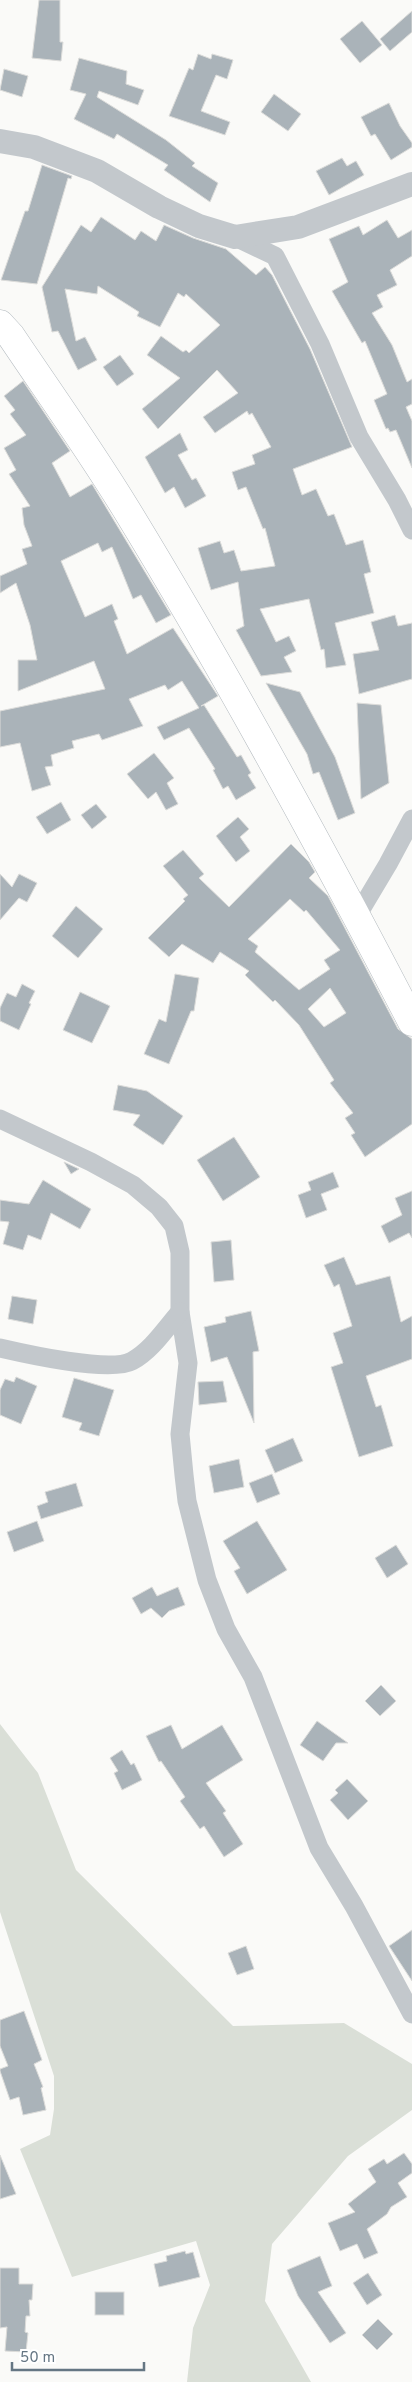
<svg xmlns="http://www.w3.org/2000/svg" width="412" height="2382" font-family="Overpass,sans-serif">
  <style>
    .green { fill: #dadfd7 }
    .building { fill: #aab3b9; stroke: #dcdcda; fill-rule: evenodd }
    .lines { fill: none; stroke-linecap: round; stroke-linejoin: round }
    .secondary-casing { stroke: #b3babf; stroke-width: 29 }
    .minor { stroke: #c3c8cc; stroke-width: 19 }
    .tertiary { stroke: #c3c8cc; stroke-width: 24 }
    .secondary { stroke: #fff; stroke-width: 28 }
  </style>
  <rect width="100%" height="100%" fill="#fafaf8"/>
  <path class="green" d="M0,1724l38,49 38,97 157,156 111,-3 68,41v46l-64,46 -76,88 -7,57 46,81h-124l6,-54 17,-43 -14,-44 -124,36 -52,-128 30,-14 4,-26v-33l-54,-164z"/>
  <g class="building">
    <path d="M39,0h21v42h3l-2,19 -29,-3z"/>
    <path d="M412,11v21l-22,19 -10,-12z"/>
    <path d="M362,21l20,24 -22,18 -20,-24z"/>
    <path d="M198,54l13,5 1,-5 21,6 -6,19 -11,-4 -15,36 29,11 -5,13 -56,-19 20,-48 4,2z"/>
    <path d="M79,58l48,13 -1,13 18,6 -6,15 -39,-14 -2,6 69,43 29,23 -3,3 26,17 -8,19 -46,-32 4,-5 -51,-31 -3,5 -40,-20 12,-25 -16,-4z"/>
    <path d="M4,69l24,7 -6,21 -22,-7z"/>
    <path d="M274,94l27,20 -13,17 -27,-19z"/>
    <path d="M389,103l11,23 12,17v4l-21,13 -16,-26 -4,2 -10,-19z"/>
    <path d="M342,158l5,8 9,-5 8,14 -35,20 -13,-24z"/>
    <path d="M42,165l30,11 -1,3 -3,-1 -31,106 -36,-4 24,-69h3z"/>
    <path d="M101,217l34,23 6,-9 15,10 8,-16 29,13 33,11 30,26 9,-8 7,8 38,74 42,98 -59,22 9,26 14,-6 12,27 6,-2 12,31 17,-5 8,32 -7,2 10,39 -39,10 11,42 -20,3 -2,-19 -3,1 -12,-51 -49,10 16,33 13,-6 7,15 -12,6 8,15 -31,4 -25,-46 8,-4 -6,-44 -27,8 -13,-42 22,-7 4,12 10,-3 7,21 34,-5 -10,-38 -2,1 -17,-42 -8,3 -6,-18 23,-8 -3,-9 19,-8 -19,-34 -3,2 -2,-4 -32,22 -12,-16 35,-24 -21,-23 -59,59 -16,-20 38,-31 -33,-23 14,-19 22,16 3,-2 3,3 31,-28 -34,-31 -2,3 -6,-4 -18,34 -23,-11 2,-4 -41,-26 -1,8 -32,-5 11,52 9,-4 12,23 -19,10 -20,-39 -6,1 -10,-45 39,-62 10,7z"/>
    <path d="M387,220l11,18 14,-8v26l-22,14 7,15 -20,10 6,12 -11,6 20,32 15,37 5,-3v25l-6,3 6,14v47l-16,-38 -6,2 -2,-4 -2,1 -12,-29 13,-6 -22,-53 -3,2 -30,-52 16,-9 -19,-43 30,-13 4,9z"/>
    <path d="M120,355l14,19 -17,12 -14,-19z"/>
    <path d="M23,381l47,70 -18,12 18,34 22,-13 79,131 -15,8 -15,-28 -8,4 -21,-52 -10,5 -4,-9 -37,18 24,56 27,-13 6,15 -4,2 13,33 46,-26 45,68 -17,10 3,-1 33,52 4,-2 10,18 -3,2 8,13 -20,12 -8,-14 -5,3 -10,-19 2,-1 -26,-41 -25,12 -7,-13 42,-19 -17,-27 -14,9 -3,-5 -36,14 14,27 -41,14 -3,-6 -27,7 2,7 -23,7 2,11 -8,1 6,18 -19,6 -12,-48 -20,4v-36l105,-22 -11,-28 -76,30v-31h19l-7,-35 -14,-42 -16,10v-17l27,-12 -5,-15 10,-3 -8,-21 -2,-17 8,-2 -21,-32 7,-4 -12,-22 22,-13 -16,-21 5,-4 -11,-14z"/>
    <path d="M180,433l8,17 -10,5 14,25 4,-2 10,18 -21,12 -11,-21 -9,6 -20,-36z"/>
    <path d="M395,615l3,11 14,-3v56l-53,15 -6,-40 26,-4 -8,-28z"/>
    <path d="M266,683l34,9 35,65 20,56 -17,7 -19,-48 -6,2 -6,-20z"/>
    <path d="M357,703l24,2 8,78 -28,16z"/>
    <path d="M154,753l20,25 -7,5 11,21 -12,6 -10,-18 -8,7 -21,-25z"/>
    <path d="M61,802l10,18 -24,14 -11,-17z"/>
    <path d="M96,804l11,13 -15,12 -11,-14z"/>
    <path d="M238,817l11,12 -9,8 10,14 -14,11 -20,-26z"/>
    <path d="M291,844l18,18 6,10 -6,6 19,18 70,133 14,10v85l-47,33 -14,-22 4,-2 -10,-15 8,-5 -23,-30 4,-3 -35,-55 -24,-25 -2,2 -28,-27 4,-4 -29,-19 -7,11 -31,-19 -13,13 -21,-19 37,-37 -2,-2 5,-4 -25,-29 20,-16 21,24 -5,4 30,29zM290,899l14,13 2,-2 34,40 -16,10 6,9 -31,21 -44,-38 3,-6 -10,-7zM330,988l16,25 -22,14 -16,-18z"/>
    <path d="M0,874l12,13 7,-13 18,9 -10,19 -8,-4 -19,22z"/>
    <path d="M76,906l27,23 -25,29 -26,-22z"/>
    <path d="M175,974l24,4 -5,33h-3l-22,53 -25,-10 15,-35 7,3z"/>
    <path d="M22,984l13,7 -6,12 2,1 -12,26 -19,-9v-13l7,-15 9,4z"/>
    <path d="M80,992l30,14 -18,37 -29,-13z"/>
    <path d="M118,1085l29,6 36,25 -20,29 -30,-20 7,-10 -27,-5z"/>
    <path d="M234,1137l26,40 -37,24 -26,-41z"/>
    <path d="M64,1162l15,7 -8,5z"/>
    <path d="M333,1172l6,15 -18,7 6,16 -21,8 -8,-23 13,-5 -3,-8z"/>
    <path d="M43,1180l48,29 -11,20 -29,-16 -10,27 -13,-5 -5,15 -20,-6 6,-22 -9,-1v-21l29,4z"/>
    <path d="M412,1191v47l-3,-5 -20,10 -8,-17 21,-11 -7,-17z"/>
    <path d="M231,1240l3,40 -20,2 -3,-40z"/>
    <path d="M344,1257l12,28 34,-9 11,46 11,-6v43l-46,17 10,31 5,-2 12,41 -34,11 -28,-90 12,-4 -10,-30 19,-7 -13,-42 -5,3 -10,-22z"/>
    <path d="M12,1296l25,4 -4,24 -25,-5z"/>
    <path d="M251,1311l8,40 -6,1 1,71 -27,-66 -16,5 -7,-35 22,-5 -1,-5z"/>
    <path d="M16,1377l21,9 -16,38 -21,-9v-25l5,-11 9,3z"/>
    <path d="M74,1378l40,12 -15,46 -20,-6 3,-7 -20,-6z"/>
    <path d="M223,1381l4,21 -28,3 -1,-23z"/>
    <path d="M293,1438l10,23 -28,12 -10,-23z"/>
    <path d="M239,1459l5,28 -30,6 -5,-27z"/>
    <path d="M272,1474l8,20 -23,9 -8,-20z"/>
    <path d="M76,1483l7,23 -42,13 -4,-13 11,-4 -3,-10z"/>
    <path d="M37,1521l7,20 -30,11 -7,-20z"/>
    <path d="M257,1521l30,49 -40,24 -13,-23 6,-3 -17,-27z"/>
    <path d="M396,1545l12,19 -21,14 -12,-20z"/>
    <path d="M152,1587l5,9 21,-9 7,18 -16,6 -7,7 -11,-10 -10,6 -9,-16z"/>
    <path d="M381,1685l15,16 -16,15 -15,-15z"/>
    <path d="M317,1721l31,22h-12l-13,18 -23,-16z"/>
    <path d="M171,1725l11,24 40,-24 21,35 -37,23 20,28 -3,2 20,31 -19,13 -20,-31 -4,3 -20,-28 5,-4 -24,-36 -2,1 -13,-26z"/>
    <path d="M122,1750l9,15 3,-2 8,17 -20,10 -8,-17 4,-2 -8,-13z"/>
    <path d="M347,1779l21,22 -20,19 -18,-20 8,-7 -3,-3z"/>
    <path d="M412,1930v51l-23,-35z"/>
    <path d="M246,1946l8,23 -17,6 -9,-22z"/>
    <path d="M24,2011l18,49 -8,4 9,23 -2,1 5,22 -23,5 -4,-18 -9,3 -10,-29v-2l8,-3 -8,-20v-26z"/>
    <path d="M404,2153l8,11v9l-14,10 9,14 -16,10 -4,7 -20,15 11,24 -14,6 -7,-15 -17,7 -12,-28 27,-11 -7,-8 28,-22 -8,-13 16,-10 3,5z"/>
    <path d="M0,2155l16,39 -16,5z"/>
    <path d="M185,2251l1,3 7,-2 7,25 -41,10 -5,-23 13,-3 -1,-5z"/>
    <path d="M320,2256l12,30 -14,6 28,41 -16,10 -32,-47 -11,-26z"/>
    <path d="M0,2268h19v16h14l-1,16h-3l1,16h-4l-1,16 3,1 -2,19 -21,-1 2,-24 -7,1z"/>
    <path d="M368,2273l14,22 -15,10 -14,-22z"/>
    <rect x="95" y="2292" width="29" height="23"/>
    <path d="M378,2319l15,15 -16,16 -15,-15z"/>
  </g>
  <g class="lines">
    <defs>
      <path id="secondary" d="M0,324l11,12c39,58 79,114 115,173 102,167 196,340 286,513"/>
    </defs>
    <use href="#secondary" class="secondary-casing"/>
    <g class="minor">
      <path d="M235,237l40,19 45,88 39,93 38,63 15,30"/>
      <path d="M357,916l31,-52 24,-45"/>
      <path d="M0,1119l91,43 42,23 26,22 15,19 6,26v60l8,51 -8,71 4,41 3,26 20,79 19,49 27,48 66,171 35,58 58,108"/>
      <path d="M0,1348c26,6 110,25 132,13 20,-11 33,-32 48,-49"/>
    </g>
    <path class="tertiary" d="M0,141l34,6 63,24 62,36 40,19 36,11 63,-10 114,-43"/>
    <use href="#secondary" class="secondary"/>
  </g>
  <path d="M12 2362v8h132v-8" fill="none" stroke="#657683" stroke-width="2.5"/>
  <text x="20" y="2362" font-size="15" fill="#657683" stroke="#ffffff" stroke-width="4" paint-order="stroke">50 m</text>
</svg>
